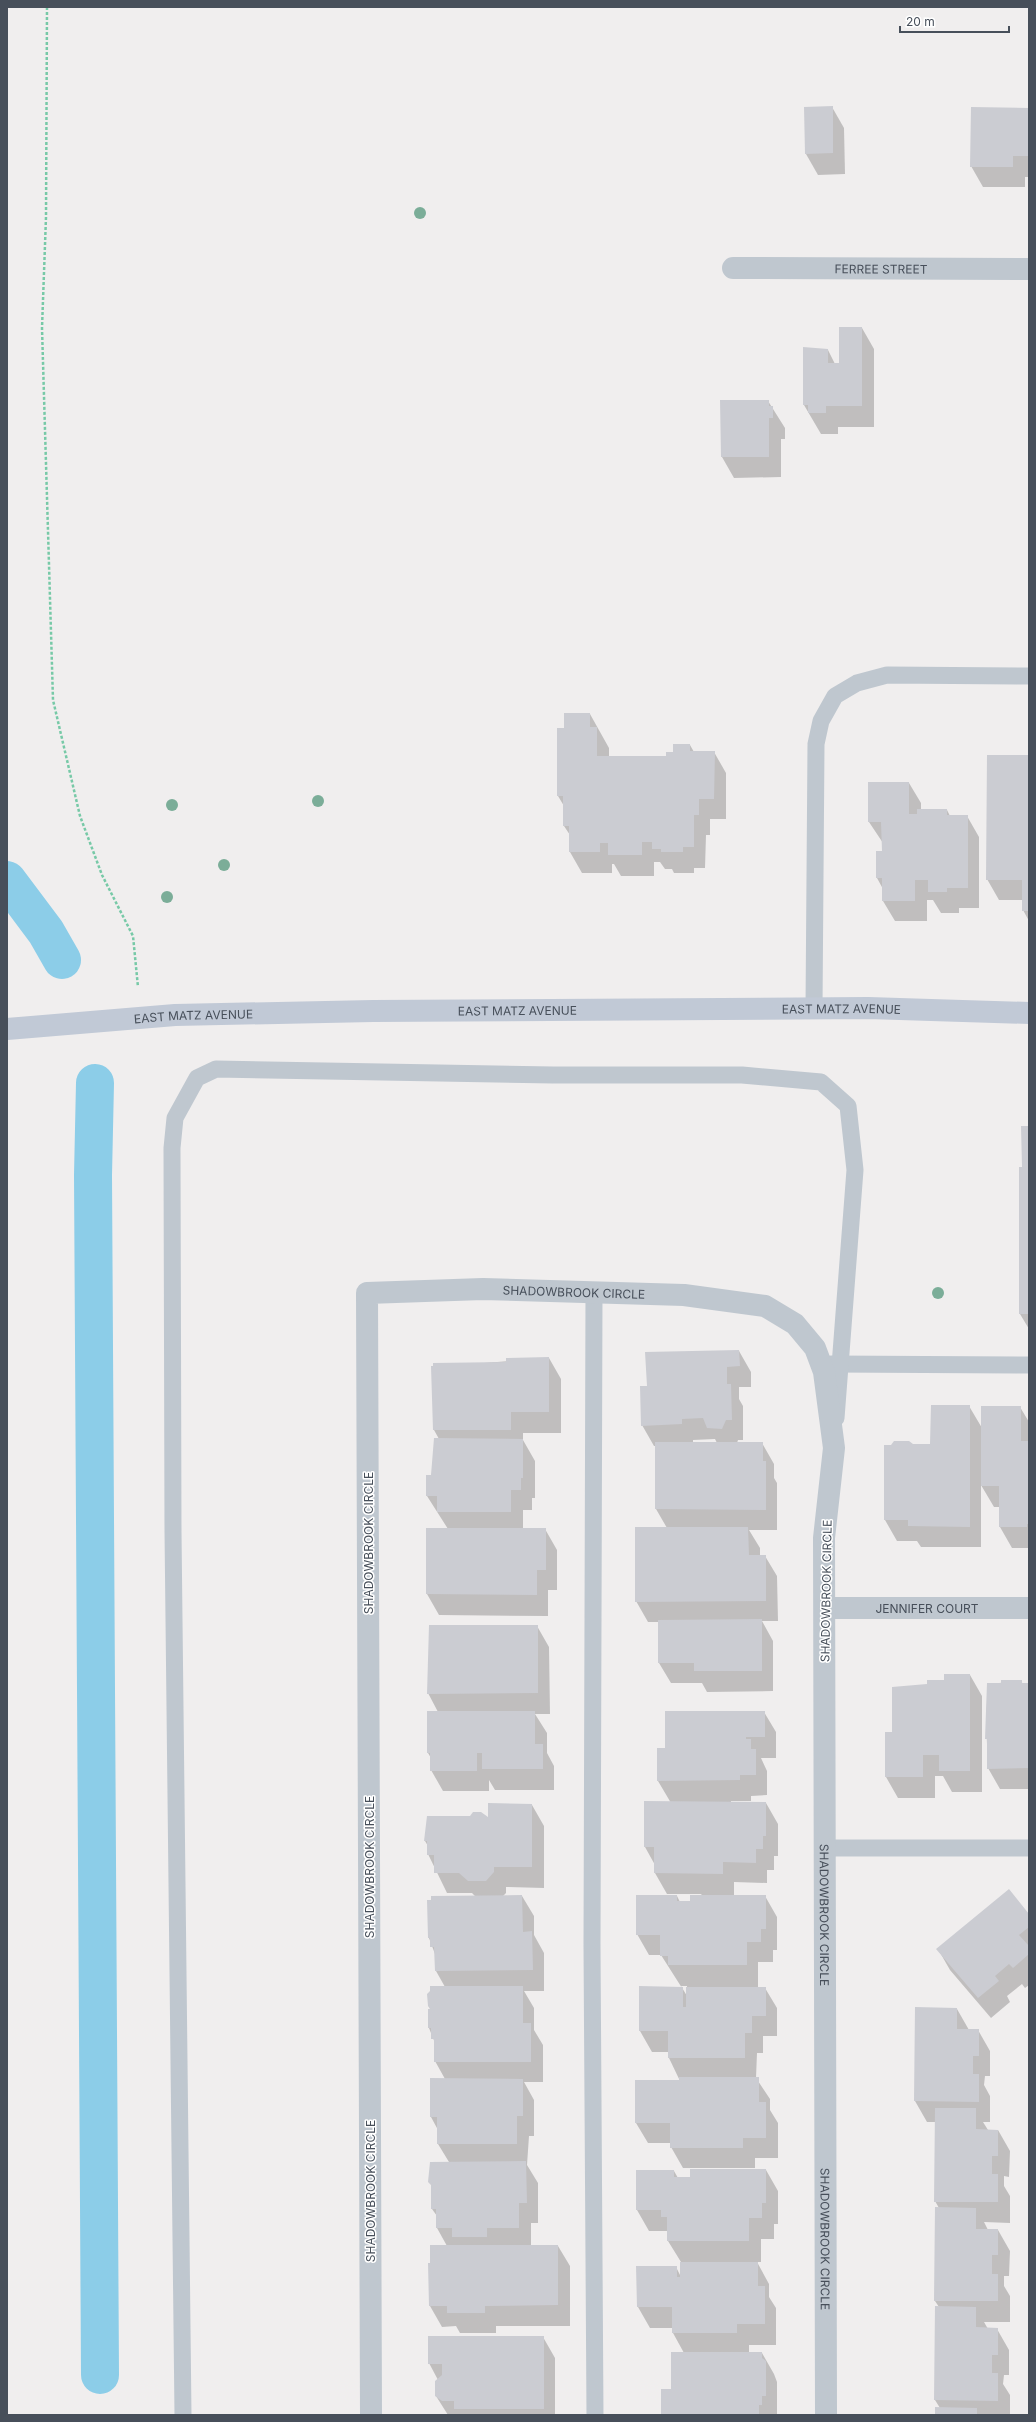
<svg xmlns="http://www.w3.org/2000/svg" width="1036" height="2422" font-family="Inter,sans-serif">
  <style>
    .shadow { fill: #0003; fill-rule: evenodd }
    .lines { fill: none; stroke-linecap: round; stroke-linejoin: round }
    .canal { stroke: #8ccde8; stroke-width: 38 }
    .building { fill: #cbccd2 }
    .path { stroke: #77c9a7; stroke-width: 2.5; stroke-dasharray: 3 2; stroke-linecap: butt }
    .lane { stroke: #bfc7cf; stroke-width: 17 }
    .street { stroke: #bfc7cf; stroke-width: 22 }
    .secondary { stroke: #c1c9d6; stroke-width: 22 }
    .tree { fill: #7bad98 }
    .labels { text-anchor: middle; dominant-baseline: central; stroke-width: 3; stroke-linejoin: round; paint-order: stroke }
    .street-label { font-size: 12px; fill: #474f5a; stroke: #fff }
  </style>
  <rect width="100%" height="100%" fill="#f0eeee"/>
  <g class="shadow">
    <path d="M832,107l12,21 1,46 -27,1 -12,-21z"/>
    <path d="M1029,109v68h-4v10h-42l-12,-21z"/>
    <path d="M862,328l12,21v78h-36v7h-17l-17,-29 24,-55 7,14h5z"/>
    <path d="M768,401l17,27v11h-4v38l-47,1 -12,-21z"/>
    <path d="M590,714l19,34v9h58l23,-12 4,7h20l12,21v46h-16v16h-4l-1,33h-11v5h-20l-2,-4h-7l-5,-7h-6v14h-33l-7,-12h-2v9h-30l-12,-21v-17l-6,-9v-20l-6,-10 7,-67z"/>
    <path d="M1029,756v165l-6,-11v-10h-24l-12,-21z"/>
    <path d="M909,783l12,20v7h26l3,6h17l12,21v71h-20v5h-18l-8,-13h-6v21h-32l-12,-20v-12l-6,-11v-26h6v-9l-14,-21z"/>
    <path d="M1029,1127v202l-9,-15 3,-146z"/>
    <path d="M739,1351l12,21v15h-12v12l4,7v34h-5l-1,3h25l12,21v14l3,5v47h-28l11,18v8h5l12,20 1,45h-16l11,20v50l-66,1 -5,-9h-31l-12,-20v-41h-11l-12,-21 31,-73 -11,-19v-63h-2l-12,-21 6,-38zM715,1439l2,4h-24v-3z"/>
    <path d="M549,1358l12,21v54h-38v7l12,21v37h-3v12h-9v19h22l12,21v40h-9v26l-109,-1 -12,-21v-65h21l-21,-33 12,-57 -5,-9 -2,-63z"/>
    <path d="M969,1406l13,22 38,-21 9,15v126h-17l-12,-21v-20h-6l-13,-22v62h-60l-4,-6h-20l-12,-21 28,-75h18z"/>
    <path d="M537,1626l12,21 1,67h-15l12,19v20l7,13v24h-59l-6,-10v11h-46l-12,-21v-12l-3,-5 10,-41 -10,-19z"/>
    <path d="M970,1675l12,21v96h-30l-9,-16h-8v22h-37l-12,-21 7,-44 52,-52z"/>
    <path d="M1021,1681l2,3h6v105h-29l-12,-21 -2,-48 2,-36z"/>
    <path d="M764,1712l12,20v26h-15l6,13v24l-16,1v5h-20v2h35l12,21v32h-4v14h-7v13l-33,-1v14h31l12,21v33h-4v12h-15v26h7l12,20v28h-14v17h-6l-1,25 14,21v11l8,13v35h-23v10h-72l-12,-21v-4h-23l-12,-20 44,-42 -11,-23v-6h-17l-12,-21v-44l42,1 -21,-33h-12l-12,-21 40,-38 3,6h11l11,-8h-35l-12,-21v-8l-10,-18v-45l26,1 -13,-22 8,-32zM681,1986h6v10z"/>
    <path d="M532,1805l12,21v62l-38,-1v6l-3,3h19l12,20v19l10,18v38h-20l10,17v22l9,15v37h-19l10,18v36h-5l-2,29 11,18v40h-7v23h27l12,20v60h-74v7h-36l-4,-7 -14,1 -12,-21 17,-60 -10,-18v-12l-5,-7 17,-47 -11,-18v-14l-7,-13v-38h14l-10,-18v-18l-6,-15v-18l16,-23 -9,-16 -1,-17 -6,-16 46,-42 -3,-3h-25l-19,-39v-8l-3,-5 3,-24 61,1z"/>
    <path d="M1029,1915v70l-4,3 -3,-4 -15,12 3,6 -19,16 -41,-48 -12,-21z"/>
    <path d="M957,2009l12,21h9l12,21v25h-5l-1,9 6,11v26h-7l5,8h10l12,21 -1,26 -5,-1v10l6,10v27l-26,-1 4,8h10l12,21 -1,25h-5v10l6,10v26h-26l4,7h9l12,21v25h-5l-1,9 7,11v20h-74l4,-7 -5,-8 4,-93 -4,-6 4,-93 -4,-7 1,-79h-9l-12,-21z"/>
    <path d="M766,2170l12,21v33h-4v15h-13v23h-4l12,22v13l7,11v37h-27v8h13l12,21 3,8v33h-115l22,-62 -11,-20v-5h-23l-12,-21 -1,-40h39l5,10v-15l-13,-21v-10h-19l-12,-21 37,-39 4,7z"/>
    <path d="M543,2337l12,21v57h-107l-12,-19 2,-16 -9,-17z"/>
  </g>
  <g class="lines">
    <g class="canal">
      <path d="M7,880l39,52 16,28"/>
      <path d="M95,1083l-2,92 7,1200"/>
    </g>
  </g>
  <g class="building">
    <path d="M833,106v47l-28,1 -1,-47z"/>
    <path d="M971,107l58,1v48h-16v11h-43z"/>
    <path d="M839,327h23v79h-36v7h-18v-8h-5v-58l25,2v14h11z"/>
    <path d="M720,400h49v6h4v12h-4v39h-48z"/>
    <path d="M564,713h26v14h7v29h69v-4h7v-8h17v7h25l-1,48h-15v16h-5v32h-11v5h-22v-3h-9v-7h-10v13h-34v-12h-8v9h-31v-26h-6v-30h-6v-68h7z"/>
    <path d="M987,755h42v156h-7v-31h-36z"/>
    <path d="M868,782h41v32h8v-5h30v6h21v73h-21v4h-19v-12h-13v21h-33v-23h-6v-27h6l-1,-29h-13z"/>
    <path d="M1021,1126h8v188h-10v-147h3z"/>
    <path d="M739,1350l1,16 -13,1v17h4l1,36h-6l-4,9 -15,-1 -4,-10 -21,1v5l-41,2 -1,-40h7l-2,-34z"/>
    <path d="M549,1357v55h-38v18h-78l-2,-64h2v-3l73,-1v-4z"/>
    <path d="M931,1405h39v122l-62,-1v-6h-24v-75h7l3,-4h15l4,3h17z"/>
    <path d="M981,1406h40v35h8v83h-2v3h-28v-41h-18z"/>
    <path d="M434,1438l89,1v39h-2v12h-10v22h-74v-16h-11v-21h5z"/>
    <path d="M655,1442h108v19h3v49l-111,-1z"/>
    <path d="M635,1527h113l1,28h17v46l-131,1z"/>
    <path d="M426,1528h120v42h-9v25l-111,-1z"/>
    <path d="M762,1619v52h-68v-8h-36v-43z"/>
    <path d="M429,1625h109v68l-111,1z"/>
    <path d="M944,1674h26v97h-31v-16h-16v22h-38v-45h7v-45l35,-3v-4h17z"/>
    <path d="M1001,1680h21v3h7v85l-42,1v-30h-2l2,-56h14z"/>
    <path d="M427,1711h108v33h8v25h-61v-16h-5v18h-47v-18h-3z"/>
    <path d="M665,1711h100v26h-19v2h5v10h5v26h-16v5l-83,1v-33h8z"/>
    <path d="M644,1801l122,1v34h-3v13h-7v14l-33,-1v12l-69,-1v-26h-10z"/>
    <path d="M488,1803l44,1v63h-38v5l-8,9h-18l-9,-8h-25v-18h-7v-14h-3l3,-25h43l3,-4h8l7,5z"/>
    <path d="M1009,1889l20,25v13l-10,8 10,11v8l-16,14 -4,-4 -14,12 4,5 -21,17 -42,-49z"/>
    <path d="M522,1895l1,37 9,-1 1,39 -98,1 -1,-24h-4v-9h-2l-1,-38h4v-4z"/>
    <path d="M636,1895h41v6h13v-6h76v34h-5v13h-14v23h-79v-9h-8v-21h-24z"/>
    <path d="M430,1986h93v37h8v39h-97v-23h-3v-11h-3v-19h2l-2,-3 -1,-12 3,-3z"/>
    <path d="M639,1986l44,1v20h3v-20h80v29h-14v17h-7v25h-77v-27h-29z"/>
    <path d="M915,2007l42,1v21h22v27h-6v18h6v28l-65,-1z"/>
    <path d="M679,2077h80v25h7v36h-23v10h-73v-25h-35v-43h44z"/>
    <path d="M430,2078l93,1v37h-6v28h-80v-27h-7z"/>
    <path d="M935,2108h41v21l22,1v26h-6v18h6v28h-64z"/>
    <path d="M526,2161l1,42h-8v25h-32v9h-35v-9h-16v-19h-5v-24l-3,-3 2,-20z"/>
    <path d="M690,2169h76v34h-4v15h-13v23h-82v-24h-6v-7h-25v-40h38v7h16z"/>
    <path d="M935,2207l41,1v21h22v26h-6v19h6v27h-64z"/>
    <path d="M430,2245h128v60l-73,1v7h-38v-7h-18l-1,-43h2z"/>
    <path d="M680,2262h78v24h7v38h-28v9h-65v-26h-35l-1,-41h41v11h3z"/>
    <path d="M935,2306l41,1v20l22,1v27h-6v18h6v28l-64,-1z"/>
    <path d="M428,2336h116v73h-90v-8h-12l-7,-5v-15l7,-6v-11h-14z"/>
    <path d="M671,2352h91v6l4,3v35h-4v9h-3v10h-98v-26h10z"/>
    <path d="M935,2407l42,1v7h-42z"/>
  </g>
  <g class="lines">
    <path class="path" d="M47,7l-1,210 -4,111 11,372 27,116 22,59 31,61 5,51"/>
    <g class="lane">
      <path d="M814,1009l2,-265 5,-23 14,-25 22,-13 30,-8 142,1"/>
      <path d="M594,1294l-2,651 3,470"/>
      <path d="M831,1364l198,1"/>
      <path d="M825,1848h204"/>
      <path d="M183,2415l-10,-884 -1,-383 3,-30 22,-40 19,-9 337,6h189l79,7 27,24 7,64 -19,248"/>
    </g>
    <g class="street">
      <path id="s1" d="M733,268l296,1"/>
      <path id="s2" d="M825,1608h204"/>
      <path id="s3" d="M371,2415l-4,-1122 116,-4 201,6 81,11 30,18 20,24 9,24 10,76 -10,90 2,877"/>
    </g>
    <path class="secondary" id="s4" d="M7,1029l168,-14 198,-4 495,-3 161,5"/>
  </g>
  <g class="tree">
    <circle cx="420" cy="213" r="6"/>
    <circle cx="318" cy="801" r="6"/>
    <circle cx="172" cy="805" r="6"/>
    <circle cx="224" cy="865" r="6"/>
    <circle cx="167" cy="897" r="6"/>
    <circle cx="938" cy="1293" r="6"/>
  </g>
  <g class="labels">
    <g class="street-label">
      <text stroke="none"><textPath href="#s1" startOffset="148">FERREE STREET</textPath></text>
      <text stroke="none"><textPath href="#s4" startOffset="835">EAST MATZ AVENUE</textPath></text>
      <text stroke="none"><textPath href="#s4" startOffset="511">EAST MATZ AVENUE</textPath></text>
      <text stroke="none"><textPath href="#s4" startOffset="187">EAST MATZ AVENUE</textPath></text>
      <text stroke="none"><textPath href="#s3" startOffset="1329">SHADOWBROOK CIRCLE</textPath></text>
      <text transform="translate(368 1543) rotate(-90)">SHADOWBROOK CIRCLE</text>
      <text transform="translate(826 1591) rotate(-89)">SHADOWBROOK CIRCLE</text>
      <text stroke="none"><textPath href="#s2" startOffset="102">JENNIFER COURT</textPath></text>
      <text transform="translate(369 1867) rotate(-90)">SHADOWBROOK CIRCLE</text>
      <text stroke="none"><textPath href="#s3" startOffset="2157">SHADOWBROOK CIRCLE</textPath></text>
      <text transform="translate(370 2191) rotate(-90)">SHADOWBROOK CIRCLE</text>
      <text stroke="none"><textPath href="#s3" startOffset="2481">SHADOWBROOK CIRCLE</textPath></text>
    </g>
  </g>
  <rect width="1036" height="2422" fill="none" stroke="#474f5a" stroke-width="16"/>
  <path d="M900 26v6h109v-6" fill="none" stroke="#474f5a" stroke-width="2"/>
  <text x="906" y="26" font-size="12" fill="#474f5a" stroke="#ffffff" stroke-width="3" paint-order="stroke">20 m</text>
</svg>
